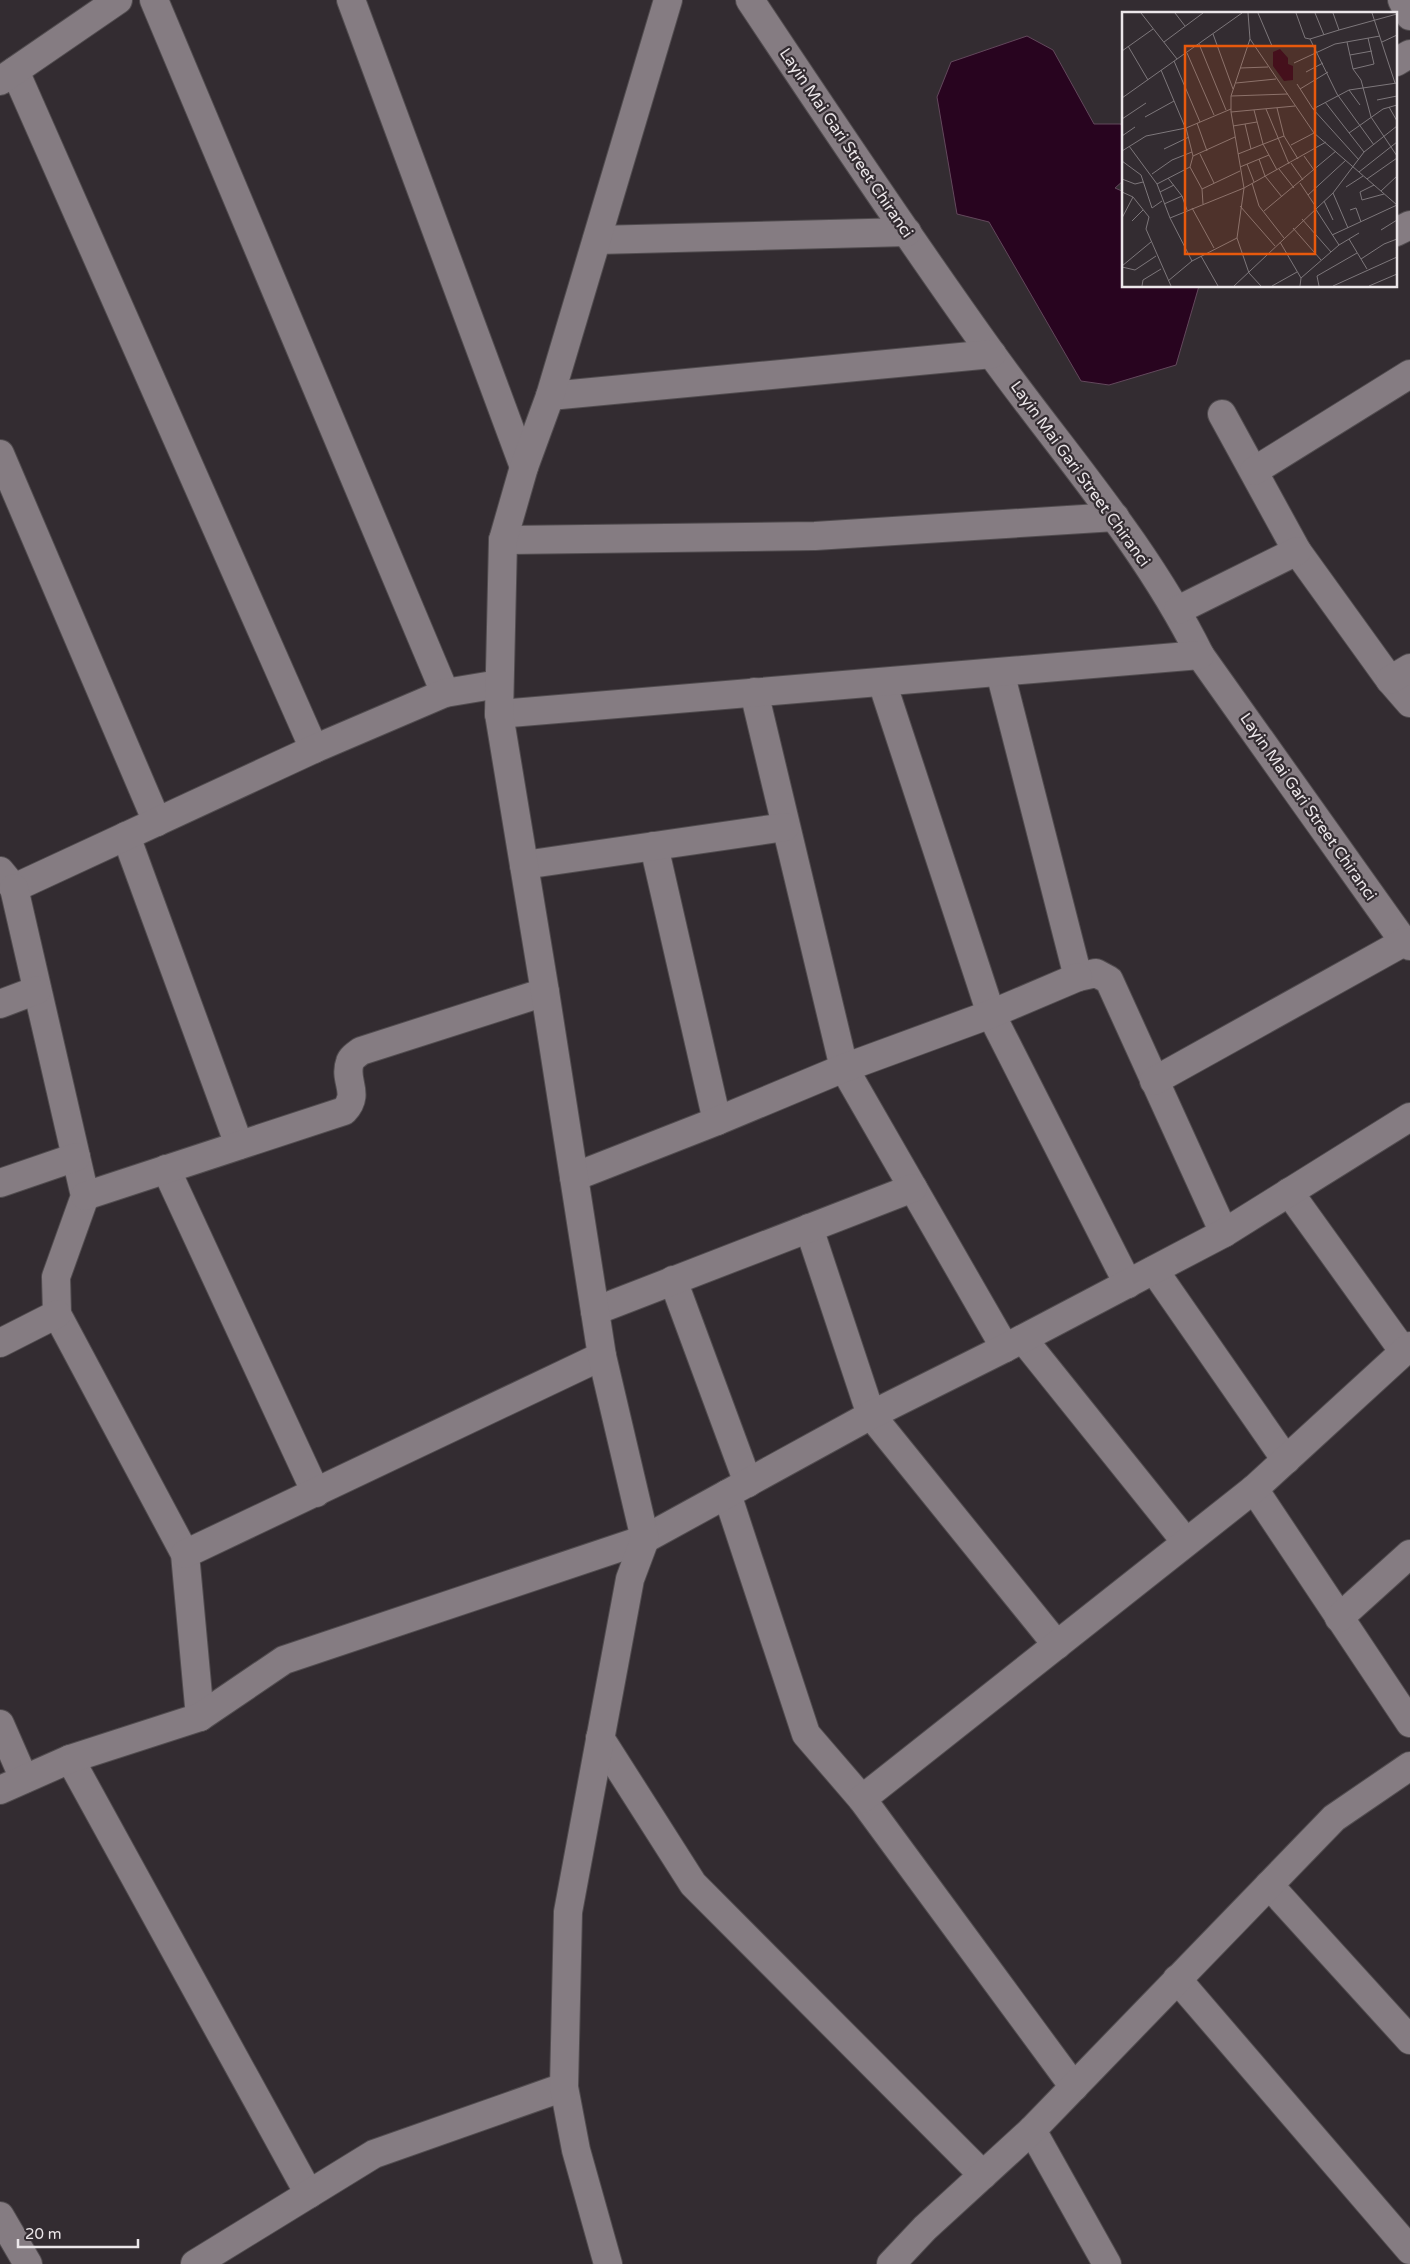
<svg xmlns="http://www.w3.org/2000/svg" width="1410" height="2264" font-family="'Varela Round',sans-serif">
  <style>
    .water { fill: #28041f; stroke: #63485c }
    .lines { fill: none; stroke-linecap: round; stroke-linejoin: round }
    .minor-casing { stroke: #514c4f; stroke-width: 30 }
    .tertiary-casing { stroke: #514c4f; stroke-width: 30 }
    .minor { stroke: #857c82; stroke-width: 28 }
    .tertiary { stroke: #857c82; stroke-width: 28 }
    .labels { text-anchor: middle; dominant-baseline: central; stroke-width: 4.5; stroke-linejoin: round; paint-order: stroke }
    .street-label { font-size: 16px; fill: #ece7ea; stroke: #332c31 }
    .inset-road { fill: none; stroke: #7d777b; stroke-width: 1 }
    .view { fill: #e8590c; fill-opacity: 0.15; stroke: #e8590c; stroke-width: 2.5 }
    .inset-edge { fill: none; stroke: #ece7ea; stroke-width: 2.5 }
  </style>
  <rect width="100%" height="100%" fill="#332c31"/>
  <path class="water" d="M1027,36l26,14 41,74h27l3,10v46l-9,8 9,4v94h75l-23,79 -67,20 -28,-4 -92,-159 -32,-8 -20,-117 14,-35z"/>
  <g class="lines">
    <defs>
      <g id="minor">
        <path d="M154,0l291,693"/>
        <path d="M351,0l173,467"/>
        <path d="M750,0c79,119 158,237 241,353 72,100 154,191 209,302l204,287 6,4"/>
        <path d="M1402,0l8,16"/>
        <path d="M1396,62l14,-8"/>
        <path d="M15,71l299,678"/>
        <path d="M1396,232l14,-7"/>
        <path d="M597,240l310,-8"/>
        <path d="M550,396l442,-42"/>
        <path d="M1222,414l75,137 93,129 20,23"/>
        <path d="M0,454l157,368"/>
        <path d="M1254,471l156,-97"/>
        <path d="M503,540l312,-4 300,-19"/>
        <path d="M1178,610l119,-59"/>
        <path d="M1000,672l78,305 18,-4 13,7 115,253"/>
        <path d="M1390,680l20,-12"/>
        <path d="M882,682l109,332 137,270"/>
        <path d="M754,692l90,376 161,280"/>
        <path d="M499,714l701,-59"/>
        <path d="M126,836l113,309"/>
        <path d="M654,846l63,275"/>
        <path d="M524,865l261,-38"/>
        <path d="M0,871l14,17 300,-139 131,-56 54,-9"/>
        <path d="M14,888l71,308 -29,81 1,37 128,240 15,163"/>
        <path d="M0,1004l37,-14"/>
        <path d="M1154,1081l250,-139"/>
        <path d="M166,1169l150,324"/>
        <path d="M574,1177l143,-56 127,-53 147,-54 87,-37"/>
        <path d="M0,1183l76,-26"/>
        <path d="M1289,1192l115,160"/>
        <path d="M85,1196l259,-85c17,-18 -1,-30 6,-49 1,-4 7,-8 11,-11l184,-59"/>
        <path d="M809,1228l62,187 186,230"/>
        <path d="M1154,1270l132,190"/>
        <path d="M673,1280l75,203"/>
        <path d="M595,1311l318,-123"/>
        <path d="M1023,1339l163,203"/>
        <path d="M0,1343l57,-29"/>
        <path d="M1254,1489l156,234"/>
        <path d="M727,1494l79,240 56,65 212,288"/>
        <path d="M185,1554l417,-198"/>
        <path d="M1339,1618l71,-64"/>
        <path d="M0,1724l24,55"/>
        <path d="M600,1738l93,146 290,291"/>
        <path d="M70,1759l239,435"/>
        <path d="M0,1790l70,-31 130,-42 84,-57 361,-121 226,-124 134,-67 219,-115 186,-116"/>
        <path d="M862,1799l392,-310 156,-143"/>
        <path d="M1269,1885l141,155"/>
        <path d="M1177,1979l233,271"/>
        <path d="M1032,2130l75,134"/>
        <path d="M0,2216l28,48"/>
        <path d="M195,2264l179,-110 190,-67"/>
        <path d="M608,2264l-32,-114 -12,-63 4,-175 62,-333 15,-40 -43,-183 -57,-364 -46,-278 4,-174 21,-73 26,-71 118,-396"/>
        <path d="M891,2264l34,-36 107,-98 302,-312 76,-52"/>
      </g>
      <path id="tertiary" d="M0,81l118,-81"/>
    </defs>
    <use href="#minor" class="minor-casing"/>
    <use href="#tertiary" class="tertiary-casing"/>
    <use href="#minor" class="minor"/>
    <use href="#tertiary" class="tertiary"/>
  </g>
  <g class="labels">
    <g class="street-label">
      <text transform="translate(846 143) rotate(56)">Layin Mai Gari Street Chiranci</text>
      <text transform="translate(1080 474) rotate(54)">Layin Mai Gari Street Chiranci</text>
      <text transform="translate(1308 807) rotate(55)">Layin Mai Gari Street Chiranci</text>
    </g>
  </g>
  <g transform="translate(1122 12)">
    <rect width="275" height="275" fill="#332c31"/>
    <path d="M158,37l8,9v6l5,2v14l-9,1 -11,-15v-14z" fill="#28041f"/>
    <path class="inset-road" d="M19,1l36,46M53,1l10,13M126,1l2,26 -19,57v16l13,76 -7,50 12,35 12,13M136,1l14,33M174,1l9,25 5,1M193,1l9,22M211,1l6,17 58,-16M250,1l23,70M217,18l-29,9 27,55 37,51M91,22l20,55M128,27l64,94 83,72M42,30l39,-29M225,30l6,27 21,-5 -6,-26M260,30l15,-7M77,32l27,66M6,34l20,34M0,39l31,-22M65,41l27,62M228,43l22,-4M52,49l26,61M172,51l41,-19 45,-8M118,56l28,-1M231,57l8,11 10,37 26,39M39,58l24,57M184,60l17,-9M114,71l40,-4M175,72l16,25 46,51M178,77l28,-17M227,78l11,15M109,84l57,-2M0,86l120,-85M255,88l20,-4M203,90l39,50M267,95l8,14M155,96l7,28 14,23M144,97l23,55M191,97l36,-19 48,-7M132,98l9,34 14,26M109,100l64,-6M23,105l29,-16M0,107l24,-16M75,111l10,28M123,112l6,25M111,114l24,-4M64,116l7,28 -3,11 12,22 1,15M227,121l34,-24 14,-4M0,124l13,-9M169,133l23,-12M7,134l28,38 13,34 22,43M42,137l25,-12M0,139l24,-15 40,-8 45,-19M78,142l14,29M116,142l46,-18M71,144l42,-19M182,144l10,14M137,147l6,17 17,21M0,149l19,14 11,33 10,-7M169,151l12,17M125,152l7,18M118,155l29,-12M157,157l15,19M237,160l38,-30M30,162l20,-14 20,-8M46,166l14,18M0,167l13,5 8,-2M245,167l30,-21M130,171l7,23 25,32M178,171l16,24M35,172l33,-17M252,173l-14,7 2,8 22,-6M224,175l17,-11M80,177l38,-18M259,179l16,-15M0,180l11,5 16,20 -3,12 25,57M38,180l14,-7M211,181l15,35M186,183l38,-35M202,189l9,19M42,192l18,-8 5,14M118,194l35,40M70,196l22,40M193,196l24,37M228,198l6,-2 5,14M142,199l72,-60M0,206l11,-21M48,206l74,-30 82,-46M180,207l29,33M10,209l11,-11M171,216l28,32M259,218l16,-10M210,223l65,-30M227,227l18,30M158,230l21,36M79,244l17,30M239,247l23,-15 13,-5M0,254l29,-24M0,255l13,3 21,-14M46,269l24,-20 45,-23M20,274l1,-6 18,-11M112,274l99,-93 31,-41 33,-26M150,274l25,-14M178,274l1,-8 38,-33 20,-12M197,274l-2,-10 40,-23M211,274l64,-29M247,274l28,-12"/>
    <path class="view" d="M63,34h130v208h-130z"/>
    <rect width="275" height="275" class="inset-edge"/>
  </g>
  <path d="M18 2239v8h120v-8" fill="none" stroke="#ece7ea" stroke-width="2.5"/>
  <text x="25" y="2239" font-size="15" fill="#ece7ea" stroke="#332c31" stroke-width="4" paint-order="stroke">20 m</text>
</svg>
